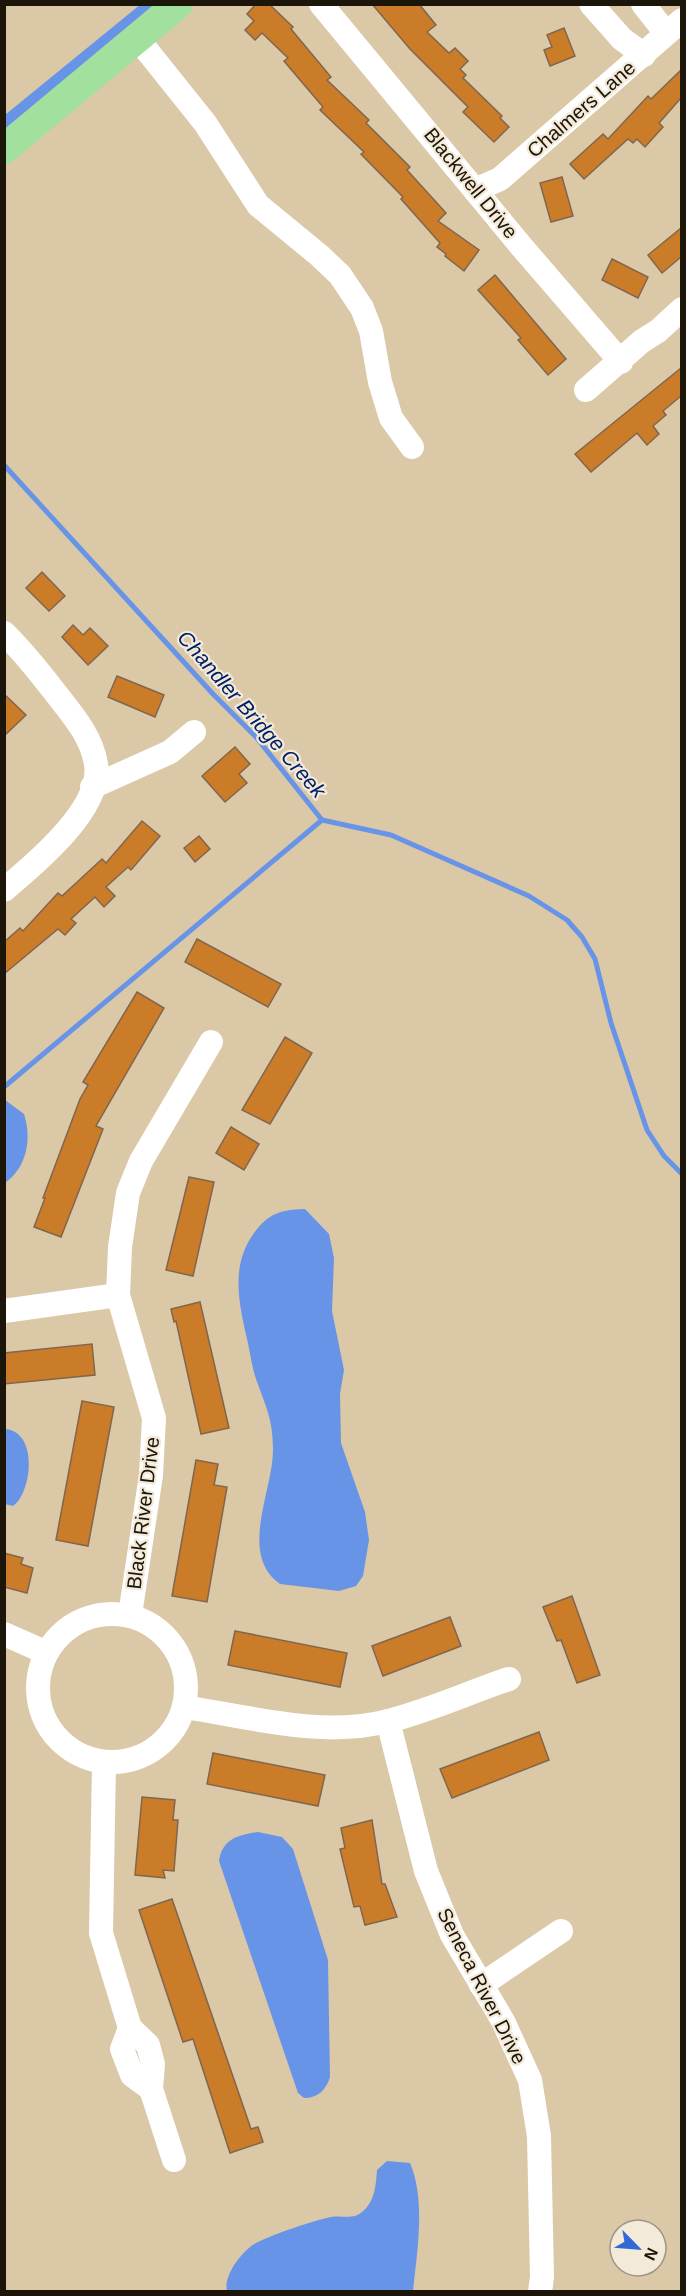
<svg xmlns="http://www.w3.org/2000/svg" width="686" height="2296" font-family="Helvetica,sans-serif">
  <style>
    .water { fill: #6894e8 }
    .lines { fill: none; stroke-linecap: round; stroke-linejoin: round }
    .stream { stroke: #6894e8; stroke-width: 5 }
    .canal { stroke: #6894e8; stroke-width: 16 }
    .building { fill: #ca7c28; stroke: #81664e; stroke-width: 1.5 }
    .minor { stroke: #fff; stroke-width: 24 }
    .major { stroke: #a1e09d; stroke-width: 30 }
    .labels { text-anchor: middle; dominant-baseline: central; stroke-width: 4.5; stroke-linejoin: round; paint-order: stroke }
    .street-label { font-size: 20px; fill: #1c1509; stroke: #f4ead9 }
    .water-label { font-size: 21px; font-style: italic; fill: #012069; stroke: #f4ead9 }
  </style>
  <rect width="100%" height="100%" fill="#dbc8a6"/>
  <g class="water">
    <path d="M5,1100l19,14c8,25 3,53 -19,69z"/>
    <path d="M305,1209l24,25 5,24 -2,53 12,59 -4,24 1,49 24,69 4,28 -6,36 -7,10 -17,5 -59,-7c-42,-30 -7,-93 -7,-134 0,-31 -7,-43 -17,-71 -4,-12 -6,-27 -9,-40 -8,-36 -17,-73 7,-106 15,-20 26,-23 51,-24z"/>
    <path d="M4,1429c34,1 29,62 9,77l-8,-2z"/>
    <path d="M258,1832l24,5 11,12 35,111 2,117c-4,13 -12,21 -26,21l-6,-5 -79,-232c3,-22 19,-26 39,-29z"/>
    <path d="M387,2161l23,2c16,37 7,89 3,128h-186c-4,-16 16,-41 29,-48 15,-8 59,-23 75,-26 11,-2 22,3 31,-5 13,-10 14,-28 15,-42z"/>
  </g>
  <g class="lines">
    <g class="stream">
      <path d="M4,465l209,229 43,43 66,83 69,15 138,61 38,24 15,17 13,22 16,64 36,107 17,26 18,18"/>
      <path d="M4,1087l318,-267"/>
    </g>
    <path class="canal" d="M4,126l146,-119 -2,-3"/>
  </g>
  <g class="building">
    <path d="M256,4h13l24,23 -2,2 40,48 -4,3 42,40 -3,3 44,44 -3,3 39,43 -8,8 41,29 -15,21 -19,-15 1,-2 -9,-7 3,-4 -39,-44 2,-2 -42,-43 3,-2 -44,-42 3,-3 -39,-46 4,-3 -26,-25 -7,7 -10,-10 9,-9 -7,-7z"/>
    <path d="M372,4h47l17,21 -9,7 22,21 6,-5 13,13 -8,8 6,6 -3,3 39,38 -2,2 9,9 -15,15 -31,-30 5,-5 -58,-58z"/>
    <path d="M564,28l11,28 -25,10 -6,-16 8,-3 -5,-12z"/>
    <path d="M681,70v28l-22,25 4,4 -18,20 -8,-8 -4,4 -5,-4 -44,40 -14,-15 33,-30 5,5 40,-43 3,3z"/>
    <path d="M562,177l11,39 -22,6 -11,-39z"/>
    <path d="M681,228v29l-19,16 -14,-18z"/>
    <path d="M612,259l36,18 -10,21 -36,-18z"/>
    <path d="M495,275l71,84 -18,16 -30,-35 3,-2 -43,-48z"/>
    <path d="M681,368v28l-18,15 3,4 -13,11 6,8 -12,11 -10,-12 -46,39 -16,-18z"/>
    <path d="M42,572l23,24 -16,15 -23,-23z"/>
    <path d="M73,625l10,10 7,-7 18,18 -20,19 -26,-28z"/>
    <path d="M117,676l47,19 -9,22 -47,-20z"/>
    <path d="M4,694l22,21 -22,21z"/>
    <path d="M235,747l15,17 -11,10 8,9 -22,19 -23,-26z"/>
    <path d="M142,821l18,15 -29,34 -3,-3 -22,20 9,9 -11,11 -9,-10 -24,22 5,4 -11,12 -7,-6 -54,45v-32l16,-14 3,3 35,-38 4,3 40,-37 4,4z"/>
    <path d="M199,836l11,13 -15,13 -11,-14z"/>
    <path d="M197,939l84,45 -13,23 -83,-45z"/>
    <path d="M137,992l27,16 -68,118 7,3 -42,108 -27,-10 11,-29h-2l37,-99 8,-14 -5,-3z"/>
    <path d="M285,1037l27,16 -42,71 -28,-14z"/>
    <path d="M231,1127l28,17 -15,26 -28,-17z"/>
    <path d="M189,1177l25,5 -21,94 -27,-6z"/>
    <path d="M200,1302l29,126 -28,6 -25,-113 -2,1 -3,-13z"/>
    <path d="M92,1344l3,31 -91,9v-31z"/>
    <path d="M82,1401l32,6 -26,139 -32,-6z"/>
    <path d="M196,1460l22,4 -4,21 13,2 -20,115 -35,-6z"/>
    <path d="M4,1553l19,5 -2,6 12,4 -6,25 -23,-6z"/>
    <path d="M572,1596l28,79 -23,8 -16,-43 -4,1 -14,-34z"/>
    <path d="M450,1617l11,29 -78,30 -11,-30z"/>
    <path d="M235,1631l112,22 -7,34 -112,-22z"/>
    <path d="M539,1732l10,28 -97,38 -12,-29z"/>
    <path d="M213,1753l112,22 -7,31 -111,-22z"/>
    <path d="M142,1797l33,3 -2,20h5l-4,51 -11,-1 2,8 -30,-3z"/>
    <path d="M372,1820l10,64h3l12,33 -32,8 -5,-19 -6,1 -14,-58 5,-1 -4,-20z"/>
    <path d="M172,1899l79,230 7,-2 5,15 -33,11 -37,-114 -10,3 -44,-132z"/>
  </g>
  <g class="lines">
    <g class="minor">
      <path d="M321,4l200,242 100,116"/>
      <path d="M591,4l31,35 22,16"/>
      <path d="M643,4l23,29"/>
      <path d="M137,38l68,85 53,82 62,51 20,19 22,33 9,23 9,51 11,36 21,29"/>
      <path d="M475,190l25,-11 182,-159"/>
      <path d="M586,390l56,-49 16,-10 24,-22"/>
      <path d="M4,633c22,21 39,44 57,67 15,19 31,39 35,64 7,44 -61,100 -92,126"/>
      <path d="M92,787l78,-35 24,-20"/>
      <path d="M4,1311l114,-16"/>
      <circle cx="112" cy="1688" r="74"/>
      <path d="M130,1615l21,-140 3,-57 -36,-123 2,-48 8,-54 13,-32 70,-119"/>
      <path d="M4,1634l41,18"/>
      <path d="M184,1707c66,10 139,31 204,14 40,-10 82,-29 121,-42"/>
      <path d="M388,1721l38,150 26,64 51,86 27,59 9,56 3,141 -2,15"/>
      <path d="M104,1763l-3,170 29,95 18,17 5,19 -2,25 23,71"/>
      <path d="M481,1985l80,-54"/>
      <path d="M130,2028l-8,21 10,26 19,14"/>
    </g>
    <path class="major" d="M4,149l174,-145"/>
  </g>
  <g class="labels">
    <g class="street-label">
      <text transform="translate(581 109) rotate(-41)">Chalmers Lane</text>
      <text transform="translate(471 183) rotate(51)">Blackwell Drive</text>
      <text transform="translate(143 1513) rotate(-83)">Black River Drive</text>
      <text transform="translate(482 1986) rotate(63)">Seneca River Drive</text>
    </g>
    <g class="water-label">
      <text transform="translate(252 714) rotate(49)">Chandler Bridge Creek</text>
    </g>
  </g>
  <rect width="686" height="2296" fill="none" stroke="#1c1509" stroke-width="12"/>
  <g transform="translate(638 2248) rotate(115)"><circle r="28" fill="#f4ead9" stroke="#9e9586" stroke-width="1.5"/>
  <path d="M0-4.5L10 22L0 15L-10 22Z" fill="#3269d7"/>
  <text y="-9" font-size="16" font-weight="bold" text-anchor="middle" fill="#1c1509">N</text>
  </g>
</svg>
